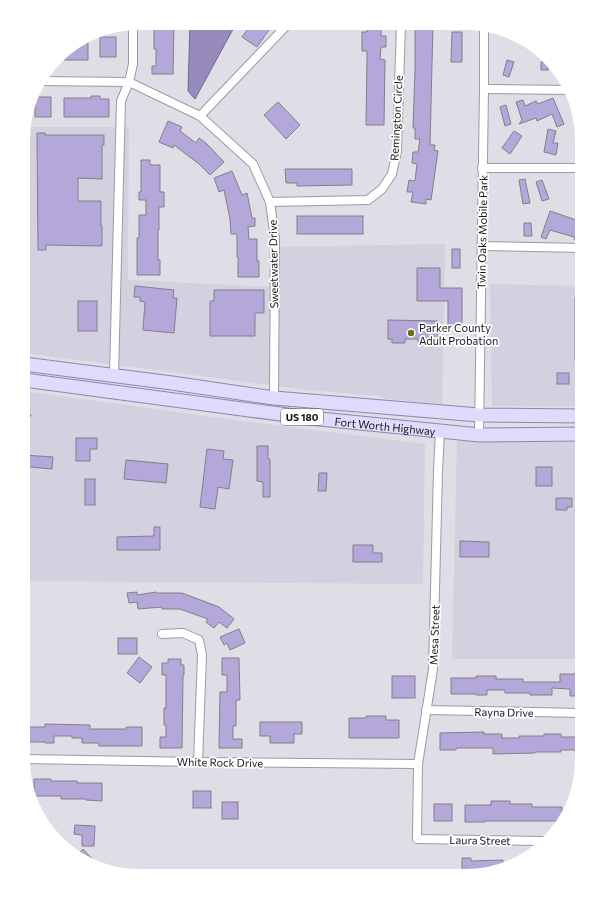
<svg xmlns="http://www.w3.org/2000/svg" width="605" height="899" font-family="Commissioner,sans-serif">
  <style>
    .built { fill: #d3d0e0 }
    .water { fill: #968bbb; stroke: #70688a }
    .building { fill: #b4a8da; stroke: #818087 }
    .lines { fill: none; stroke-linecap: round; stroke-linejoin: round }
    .minor-casing { stroke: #9c9aa3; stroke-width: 10 }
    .primary-casing { stroke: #8e86ad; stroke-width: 15 }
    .minor { stroke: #fff; stroke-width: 8 }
    .primary { stroke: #e2dafd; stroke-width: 13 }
    .poi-dot { fill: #687018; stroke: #fff; stroke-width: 1.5 }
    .labels { text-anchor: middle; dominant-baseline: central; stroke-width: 3.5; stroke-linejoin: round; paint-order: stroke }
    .shield { fill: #fff; stroke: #5c5c5e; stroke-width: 1 }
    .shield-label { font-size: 10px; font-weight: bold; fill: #161619 }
    .street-label { font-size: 11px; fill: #161619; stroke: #fff }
    .poi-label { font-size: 11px; fill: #161619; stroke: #fff; text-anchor: start }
  </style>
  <rect width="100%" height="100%" fill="#dfdde6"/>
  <g class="built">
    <path d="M24,127h105l-1,153 141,7v-40l176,-3 -3,160 -56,-5 -7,-3 -71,-6 -284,-37z"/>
    <path d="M490,284l92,2v120h-90z"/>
    <path d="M24,391l218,30 183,23 -2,140 -400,-3z"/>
    <path d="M457,441l125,1v217h-130z"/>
  </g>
  <path class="water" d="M190,23h48l-6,8 -37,68 -7,-8z"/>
  <g class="building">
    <path d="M154,23h20l-1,51h-21v-8h4v-17h-2z"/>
    <path d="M252,23h22l-17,24 -15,-10z"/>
    <path d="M367,24h14v12h5v11h-5l-1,12 5,1 -1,65h-18l1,-68v-6h-5v-19h5z"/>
    <path d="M415,24h18l-3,121h5l-1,5 4,1 -7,49 -5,-1v5l-15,-2 2,-10h-6l2,-12 6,1 2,-17 -5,-1 1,-11h5l2,-13h-5v-11h-2l2,-59z"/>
    <path d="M452,32h10v30h-11z"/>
    <path d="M88,37v23h-32l7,-8z"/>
    <rect x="100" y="37" width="16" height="20"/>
    <path d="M507,60l7,2 -5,15 -6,-2z"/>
    <rect x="541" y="62" width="7" height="8"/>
    <path d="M91,96h9v3h9v18h-45v-19h27z"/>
    <rect x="35" y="97" width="16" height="20"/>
    <path d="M553,98l11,26 -7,3 -5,-13 -15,7 -1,-3 -17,6 3,-4 -6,-18 7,-2 2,6 11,-5 2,3z"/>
    <path d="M278,102l22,23 -14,14 -22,-24z"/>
    <path d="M506,105l5,19 -6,2 -5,-19z"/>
    <path d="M168,121l14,6 -2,4 16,12 3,-5 8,6 17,18 -14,13 -11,-11 -25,-19 -1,3 -14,-6z"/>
    <path d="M548,129l8,2 -3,12h5l-2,12 -12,-3z"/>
    <path d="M514,131l8,5 -12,18 -8,-6z"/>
    <path d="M37,133h8v2h59v10h-2v34l-24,-1v23h23v25h1v20l-56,-1v5h-8z"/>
    <path d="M141,160h9v5h10v27h4v15h-5v23h-1v30h2v15h-23v-37h2v-23h7v-15h-7v-8h2z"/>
    <path d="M285,169h67v16l-55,1v-3h-11z"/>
    <path d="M232,171l10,24 5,-2 5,25h3v8l-7,1 1,12h8v22h2v16h-21v-20h-1v-23h-6l-1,-15 -6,-29 -5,2 -5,-14z"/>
    <path d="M525,179l5,24 -7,1 -4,-24z"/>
    <path d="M542,180l7,19 -7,2 -6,-19z"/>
    <path d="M550,211l32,11v20l-8,-3v-2l-24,-7 -4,9 -5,-2z"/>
    <rect x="297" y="216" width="66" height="18"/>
    <path d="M524,223h7l1,13h-8z"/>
    <rect x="452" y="249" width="8" height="19"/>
    <path d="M417,268h23v20h22v37h-14v-24h-31z"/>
    <path d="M135,286l39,4 -1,8h4l-3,35 -31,-3 2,-28 -5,-1v-4h-6z"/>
    <path d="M214,290h50v23h-9v23h-45v-35h4z"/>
    <rect x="575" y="298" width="7" height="62"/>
    <rect x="78" y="301" width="19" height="30"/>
    <path d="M388,320l50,1v19h-9v2h-11v-3h-13v4h-13v-4h-4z"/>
    <rect x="557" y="373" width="12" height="11"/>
    <path d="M24,410l7,5 -7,13z"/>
    <path d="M76,438h21v11h-7v12h-14z"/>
    <path d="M257,446h11v13h2v38h-7v-15l-6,-1z"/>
    <path d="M207,449l17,2 -1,8 10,1 -4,29 -11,-2 -3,22 -15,-2z"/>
    <path d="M23,455l30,2 -1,12 -22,-2v-1h-7z"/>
    <path d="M126,460l42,4 -2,19 -42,-4z"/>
    <rect x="536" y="467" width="16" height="19"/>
    <path d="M319,473h8l-1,18h-8z"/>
    <rect x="85" y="479" width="10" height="26"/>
    <path d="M556,498h16v9h-5v3h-11z"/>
    <path d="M154,527h6v23h-43v-13l37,-1z"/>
    <path d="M460,541l29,1v15h-29z"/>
    <path d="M353,545h20v8h9v9h-29z"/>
    <path d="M137,592v3l19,-3v1h26l37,14 15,12 -7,9 -8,-6 -5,6 -8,-6 2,-3 -28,-10h-18v-2l-24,2 -1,-7 -8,1 -2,-10z"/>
    <path d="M239,629l6,14 -15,7 -3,-7 -3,2 -4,-8z"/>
    <rect x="118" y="638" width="19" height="16"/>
    <path d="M139,657l13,10 -12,16 -13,-10z"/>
    <path d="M222,658h17l1,42h-4v26h-3v13h9v9h-23l1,-56h7v-17h-5z"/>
    <path d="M168,659h13v6h3v10h-1l-1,73h-22v-11h6v-12h-2v-17h2v-33h-4v-12h6z"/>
    <path d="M560,674h19l-1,22h-8v-7l-18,-1v7h-22v-2h-25v-3h-18v5h-11v-1h-25v-16h25v-2h20v3h27v3h37z"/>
    <rect x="392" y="676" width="23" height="22"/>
    <path d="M366,716h20v4h13v18h-50v-20h17z"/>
    <path d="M260,722h42v12h-8v9h-24v-7h-10z"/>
    <path d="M45,724l45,1v4h36v-2h16v19h-43v-3h-17v-5h-10v-2h-18v7h-9v-1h-22v-15h22z"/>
    <path d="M484,732v2h18v4h17v-2h25v-2h17v3h21v13h-21v2h-26v1l-42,1v-6h-37v2h-16v-17z"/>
    <path d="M34,779h17v2h26v2h25v18l-16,-1v-1h-25v-3h-27z"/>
    <rect x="193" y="791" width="18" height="17"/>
    <path d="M491,801h19v3h22v3h30v14h-77v1h-20v-17h26z"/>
    <rect x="222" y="802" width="16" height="17"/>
    <rect x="434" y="804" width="18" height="17"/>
    <path d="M75,825l20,1 -1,20h-12v-11l-8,-1z"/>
    <path d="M83,849l14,15 -20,-8z"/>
    <path d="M462,858h9v3l32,-1v9l-37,7h-4z"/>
  </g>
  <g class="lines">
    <defs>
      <g id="minor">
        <path d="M38,81l91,1 71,34 53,48 17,38 5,37 -1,159"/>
        <path d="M484,89l85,1"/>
        <path d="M200,116l89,-93"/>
        <path d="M482,168h100"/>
        <path d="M270,202l98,-2 14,-11 10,-15 5,-23 4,-127"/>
        <path d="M481,246l101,2"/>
        <path d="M114,375l7,-274 8,-19 4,-18v-40"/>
        <path d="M440,431l-2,40 -5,198 -15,95 -1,75 126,2"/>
        <path d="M479,435l5,-346v-59"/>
        <path d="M162,634l21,-1 16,7 3,15 -4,107"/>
        <path d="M426,710l156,3"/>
        <path d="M23,759l175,3 220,2"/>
      </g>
      <g id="primary">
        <path d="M24,364l148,19 102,15 205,17 103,1"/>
        <path id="s1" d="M24,380l286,38 130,13 39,4 103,-1"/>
      </g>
    </defs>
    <use href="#minor" class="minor-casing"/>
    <use href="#primary" class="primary-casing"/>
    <use href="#minor" class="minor"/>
    <use href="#primary" class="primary"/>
  </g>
  <circle class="poi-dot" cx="411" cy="333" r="4"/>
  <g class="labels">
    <rect class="shield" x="281" y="409" width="42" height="16" rx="3"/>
    <g class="shield-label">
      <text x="302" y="417">US 180</text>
    </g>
    <g class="street-label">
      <text transform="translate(396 118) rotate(-87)">Remington Circle</text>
      <text transform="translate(482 232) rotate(-89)">Twin Oaks Mobile Park</text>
      <text transform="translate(273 264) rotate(-91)">Sweetwater Drive</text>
      <text stroke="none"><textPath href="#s1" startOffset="364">Fort Worth Highway</textPath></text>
      <text transform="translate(434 635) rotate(-88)">Mesa Street</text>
      <text transform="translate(504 712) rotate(1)">Rayna Drive</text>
      <text transform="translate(220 762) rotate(1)">White Rock Drive</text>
      <text transform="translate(480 840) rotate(1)">Laura Street</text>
    </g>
    <g class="poi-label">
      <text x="419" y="327">Parker County<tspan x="419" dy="13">Adult Probation</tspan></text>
    </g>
  </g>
  <path d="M0 0H605V899H0ZM139 30H466A109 109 0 0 1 575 139V760A109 109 0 0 1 466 869H139A109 109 0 0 1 30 760V139A109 109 0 0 1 139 30Z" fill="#fff" fill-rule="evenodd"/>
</svg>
